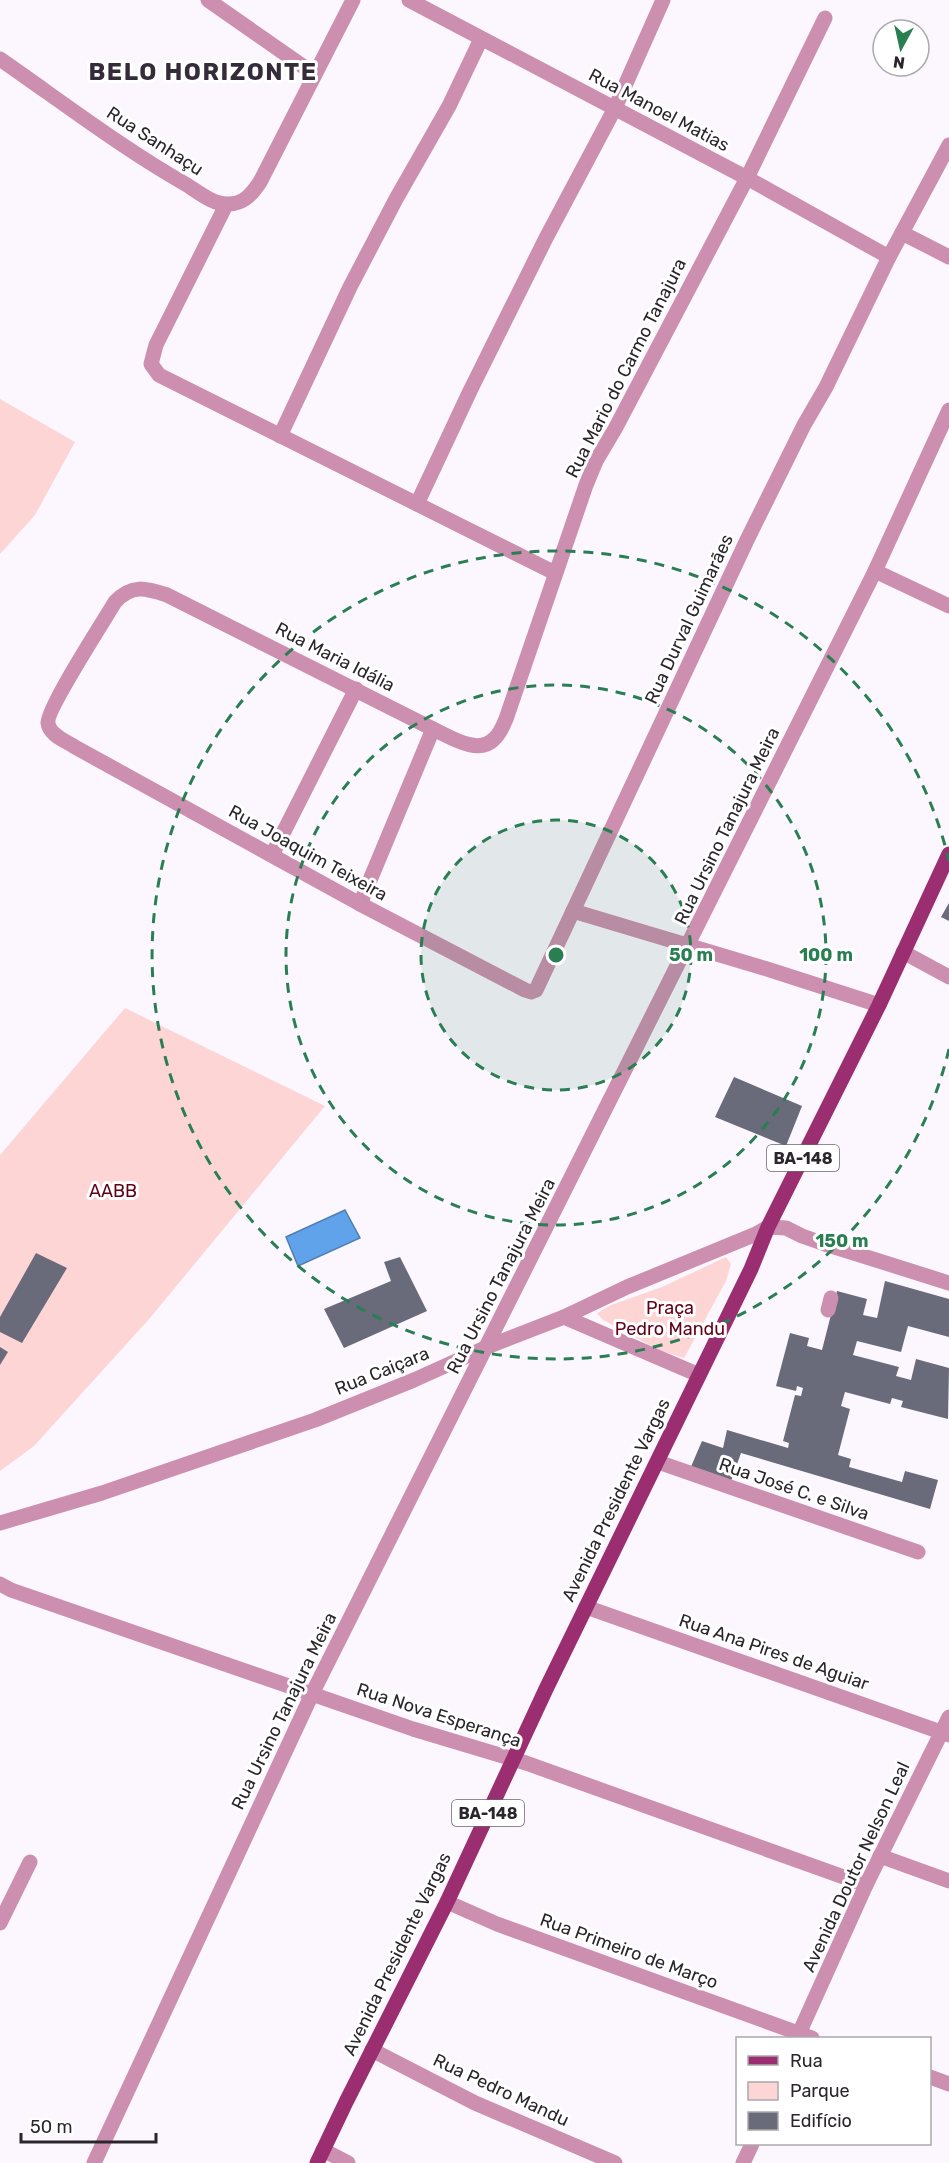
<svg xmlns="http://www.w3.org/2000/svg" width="949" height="2163" font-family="Rubik,sans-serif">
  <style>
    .green { fill: #fed5d5 }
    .water { fill: #60a3eb; stroke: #507eb2; stroke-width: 1.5 }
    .building { fill: #696a7a }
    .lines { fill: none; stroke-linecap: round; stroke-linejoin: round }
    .minor { stroke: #cc8faf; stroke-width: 15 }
    .major { stroke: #9a2e71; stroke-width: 15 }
    .ring { fill: none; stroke: #2a7f52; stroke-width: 3; stroke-dasharray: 10 8 }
    .labels { text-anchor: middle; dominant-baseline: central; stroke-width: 6; stroke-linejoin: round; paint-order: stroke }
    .shield { fill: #fff; stroke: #6a676b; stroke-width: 1.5 }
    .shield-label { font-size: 16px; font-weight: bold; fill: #2a262c }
    .street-label { font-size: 18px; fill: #2a262c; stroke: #fff }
    .park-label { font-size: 18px; fill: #610016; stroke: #fff }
    .district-label { font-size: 24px; font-weight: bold; letter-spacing: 1.5px; fill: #352c3a; stroke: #fff }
    .centre { fill: #2a7f52; stroke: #fff; stroke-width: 3 }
    .ring-label { font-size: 18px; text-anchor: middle; font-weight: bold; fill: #2a7f52; stroke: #fff; stroke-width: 6; stroke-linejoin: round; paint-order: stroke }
  </style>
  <rect width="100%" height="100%" fill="#fcf7fe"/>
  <g class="green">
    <path d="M0,399l75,43 -40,73 -35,39z"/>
    <path d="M125,1008l200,98 -175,212 -116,128 -34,25v-316z"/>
    <path d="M726,1257l5,7 -5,17 -42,77 -25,-8 -56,-30 -6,-7 14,-8 51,-18z"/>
  </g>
  <path class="water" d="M345,1210l15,28 -62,28 -12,-29z"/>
  <g class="building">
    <path d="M949,903v18l-8,-4z"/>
    <path d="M734,1077l68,29 -16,40 -71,-29z"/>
    <path d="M36,1253l31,15 -45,75 -22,-11v-15z"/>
    <path d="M400,1257l27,54 -83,37 -20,-39 67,-28 -7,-19z"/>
    <path d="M885,1281l64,18v38l-41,-11 -7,26 -44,-11 -4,14 46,12 -3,9 15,4 5,-21 33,9 -1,51 -47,-12 2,-6 -11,-3 -2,6 -45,-12 -4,14 9,3 -12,46 13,4 -2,8 53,15 3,-11 33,9 -8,29 -189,-56 -11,31 -40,-15 12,-28 21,7 4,-18 61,18 1,-5 -6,-2 12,-46 6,1 2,-8 -6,-2 -1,5 -20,-5 14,-53 19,5 -2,8 15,4 15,-59 30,8 -4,16 14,3z"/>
    <path d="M0,1347l8,5 -8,13z"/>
  </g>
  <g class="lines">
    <g class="minor">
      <path d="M208,0l106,74"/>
      <path d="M409,0l338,178 142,79"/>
      <path d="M825,18l-78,160 -132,251 -19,32 -10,24 -80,234c-3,7 -6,15 -12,20 -16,17 -45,-3 -61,-10l-266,-134c-22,-7 -35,-11 -52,7 -10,17 -69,108 -67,121 1,12 18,18 27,24l285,157 165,86 6,2 5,-2 211,-450 57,-115 22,-38 63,-130 60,-112"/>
      <path d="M0,59c62,43 122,89 187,126 11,7 27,20 41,19 16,0 24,-10 32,-22l93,-182"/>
      <path d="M226,205l-70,140 -5,19 8,11 396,198"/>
      <path d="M902,233l47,24"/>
      <path d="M280,436l70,-149 46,-88 53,-93 32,-67"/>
      <path d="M417,504l53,-113 76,-153 69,-130 48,-108"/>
      <path d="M875,571l74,35"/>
      <path d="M272,855l84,-166"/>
      <path d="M360,904l73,-175"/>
      <path d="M573,911l194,58 112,36"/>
      <path d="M903,952l46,25"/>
      <path d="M828,1310l3,-12"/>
      <path d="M564,1317l135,58"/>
      <path d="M658,1462l260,90"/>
      <path d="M0,1523l102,-30 213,-73 99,-40 73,-33 77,-30 63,-30 129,-53 12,-7 18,1 16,8 23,8 124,39"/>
      <path d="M0,1584l11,6 402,139 113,34 340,122"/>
      <path d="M586,1607l363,128"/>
      <path d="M880,1856l69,25"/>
      <path d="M447,1902l50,22 315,114"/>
      <path d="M0,1923l30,-61"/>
      <path d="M797,2038l69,-153 83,-168"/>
      <path d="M372,2050l103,53 140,60"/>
      <path d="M930,2077l19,7"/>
      <path d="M323,2150l25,13"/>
      <path d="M94,2163l218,-469 563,-1123 74,-161"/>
      <path d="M743,2163l9,-19"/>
    </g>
    <path class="major" d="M317,2163l29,-61 101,-200 99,-213 205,-420 17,-42 111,-222 70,-151"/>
  </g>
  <circle cx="556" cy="955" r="135" fill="#2a7f52" fill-opacity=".12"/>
  <g class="ring">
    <circle cx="556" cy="955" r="135"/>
    <circle cx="556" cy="955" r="270"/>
    <path d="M949 1049A404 404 0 1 1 949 861"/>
  </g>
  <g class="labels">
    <g class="shield">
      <rect x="767" y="1145" width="72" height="26" rx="4.5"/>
      <rect x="452" y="1800" width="72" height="26" rx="4.5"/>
    </g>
    <g class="shield-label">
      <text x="803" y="1158">BA-148</text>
      <text x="488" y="1813">BA-148</text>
    </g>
    <g class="street-label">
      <text transform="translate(659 110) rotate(28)">Rua Manoel Matias</text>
      <text transform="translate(155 141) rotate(33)">Rua Sanhaçu</text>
      <text transform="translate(626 368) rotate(-63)">Rua Mario do Carmo Tanajura</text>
      <text transform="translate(689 619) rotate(-65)">Rua Durval Guimarães</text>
      <text transform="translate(335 657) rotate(27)">Rua Maria Idália</text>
      <text transform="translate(727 826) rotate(-64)">Rua Ursino Tanajura Meira</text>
      <text transform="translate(308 853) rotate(29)">Rua Joaquim Teixeira</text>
      <text transform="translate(501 1276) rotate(-63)">Rua Ursino Tanajura Meira</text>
      <text transform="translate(382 1371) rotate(-22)">Rua Caiçara</text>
      <text transform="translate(794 1489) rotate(19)">Rua José C. e Silva</text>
      <text transform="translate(616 1500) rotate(-64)">Avenida Presidente Vargas</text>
      <text transform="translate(774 1652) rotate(19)">Rua Ana Pires de Aguiar</text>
      <text transform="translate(284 1711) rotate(-64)">Rua Ursino Tanajura Meira</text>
      <text transform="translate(439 1715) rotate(18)">Rua Nova Esperança</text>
      <text transform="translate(856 1867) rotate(-65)">Avenida Doutor Nelson Leal</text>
      <text transform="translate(629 1951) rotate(20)">Rua Primeiro de Março</text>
      <text transform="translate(397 1954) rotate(-64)">Avenida Presidente Vargas</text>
      <text transform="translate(501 2090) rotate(25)">Rua Pedro Mandu</text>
    </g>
    <g class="park-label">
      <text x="113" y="1191">AABB</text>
      <text x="670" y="1308">Praça<tspan x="670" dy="21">Pedro Mandu</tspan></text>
    </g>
    <g class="district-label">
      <text x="203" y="72">BELO HORIZONTE</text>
    </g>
  </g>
  <circle cx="556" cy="955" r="9" class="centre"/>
  <g class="ring-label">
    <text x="691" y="961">50 m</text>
    <text x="826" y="961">100 m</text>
    <text x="842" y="1247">150 m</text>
  </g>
  <rect x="736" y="2037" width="195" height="108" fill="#ffffff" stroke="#aaa8ab" stroke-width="1.5"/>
  <rect x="748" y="2056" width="30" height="9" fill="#9a2e71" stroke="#aaa8ab" stroke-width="1.5"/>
  <text x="790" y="2067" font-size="18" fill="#2a262c">Rua</text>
  <rect x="748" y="2082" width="30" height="18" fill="#fed5d5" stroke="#aaa8ab" stroke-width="1.5"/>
  <text x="790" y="2097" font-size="18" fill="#2a262c">Parque</text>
  <rect x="748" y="2112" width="30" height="18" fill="#696a7a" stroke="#aaa8ab" stroke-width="1.5"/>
  <text x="790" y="2127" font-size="18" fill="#2a262c">Edifício</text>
  <g transform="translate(901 48) rotate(188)"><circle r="28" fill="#ffffff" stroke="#aaa8ab" stroke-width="1.5"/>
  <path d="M0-4.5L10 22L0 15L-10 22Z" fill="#2a7f52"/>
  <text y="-9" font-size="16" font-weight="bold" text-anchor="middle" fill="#2a262c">N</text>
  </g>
  <path d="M21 2133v9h135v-9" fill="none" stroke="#2a262c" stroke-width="3"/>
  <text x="30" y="2133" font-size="18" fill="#2a262c" stroke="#ffffff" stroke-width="4.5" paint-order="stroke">50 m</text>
</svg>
